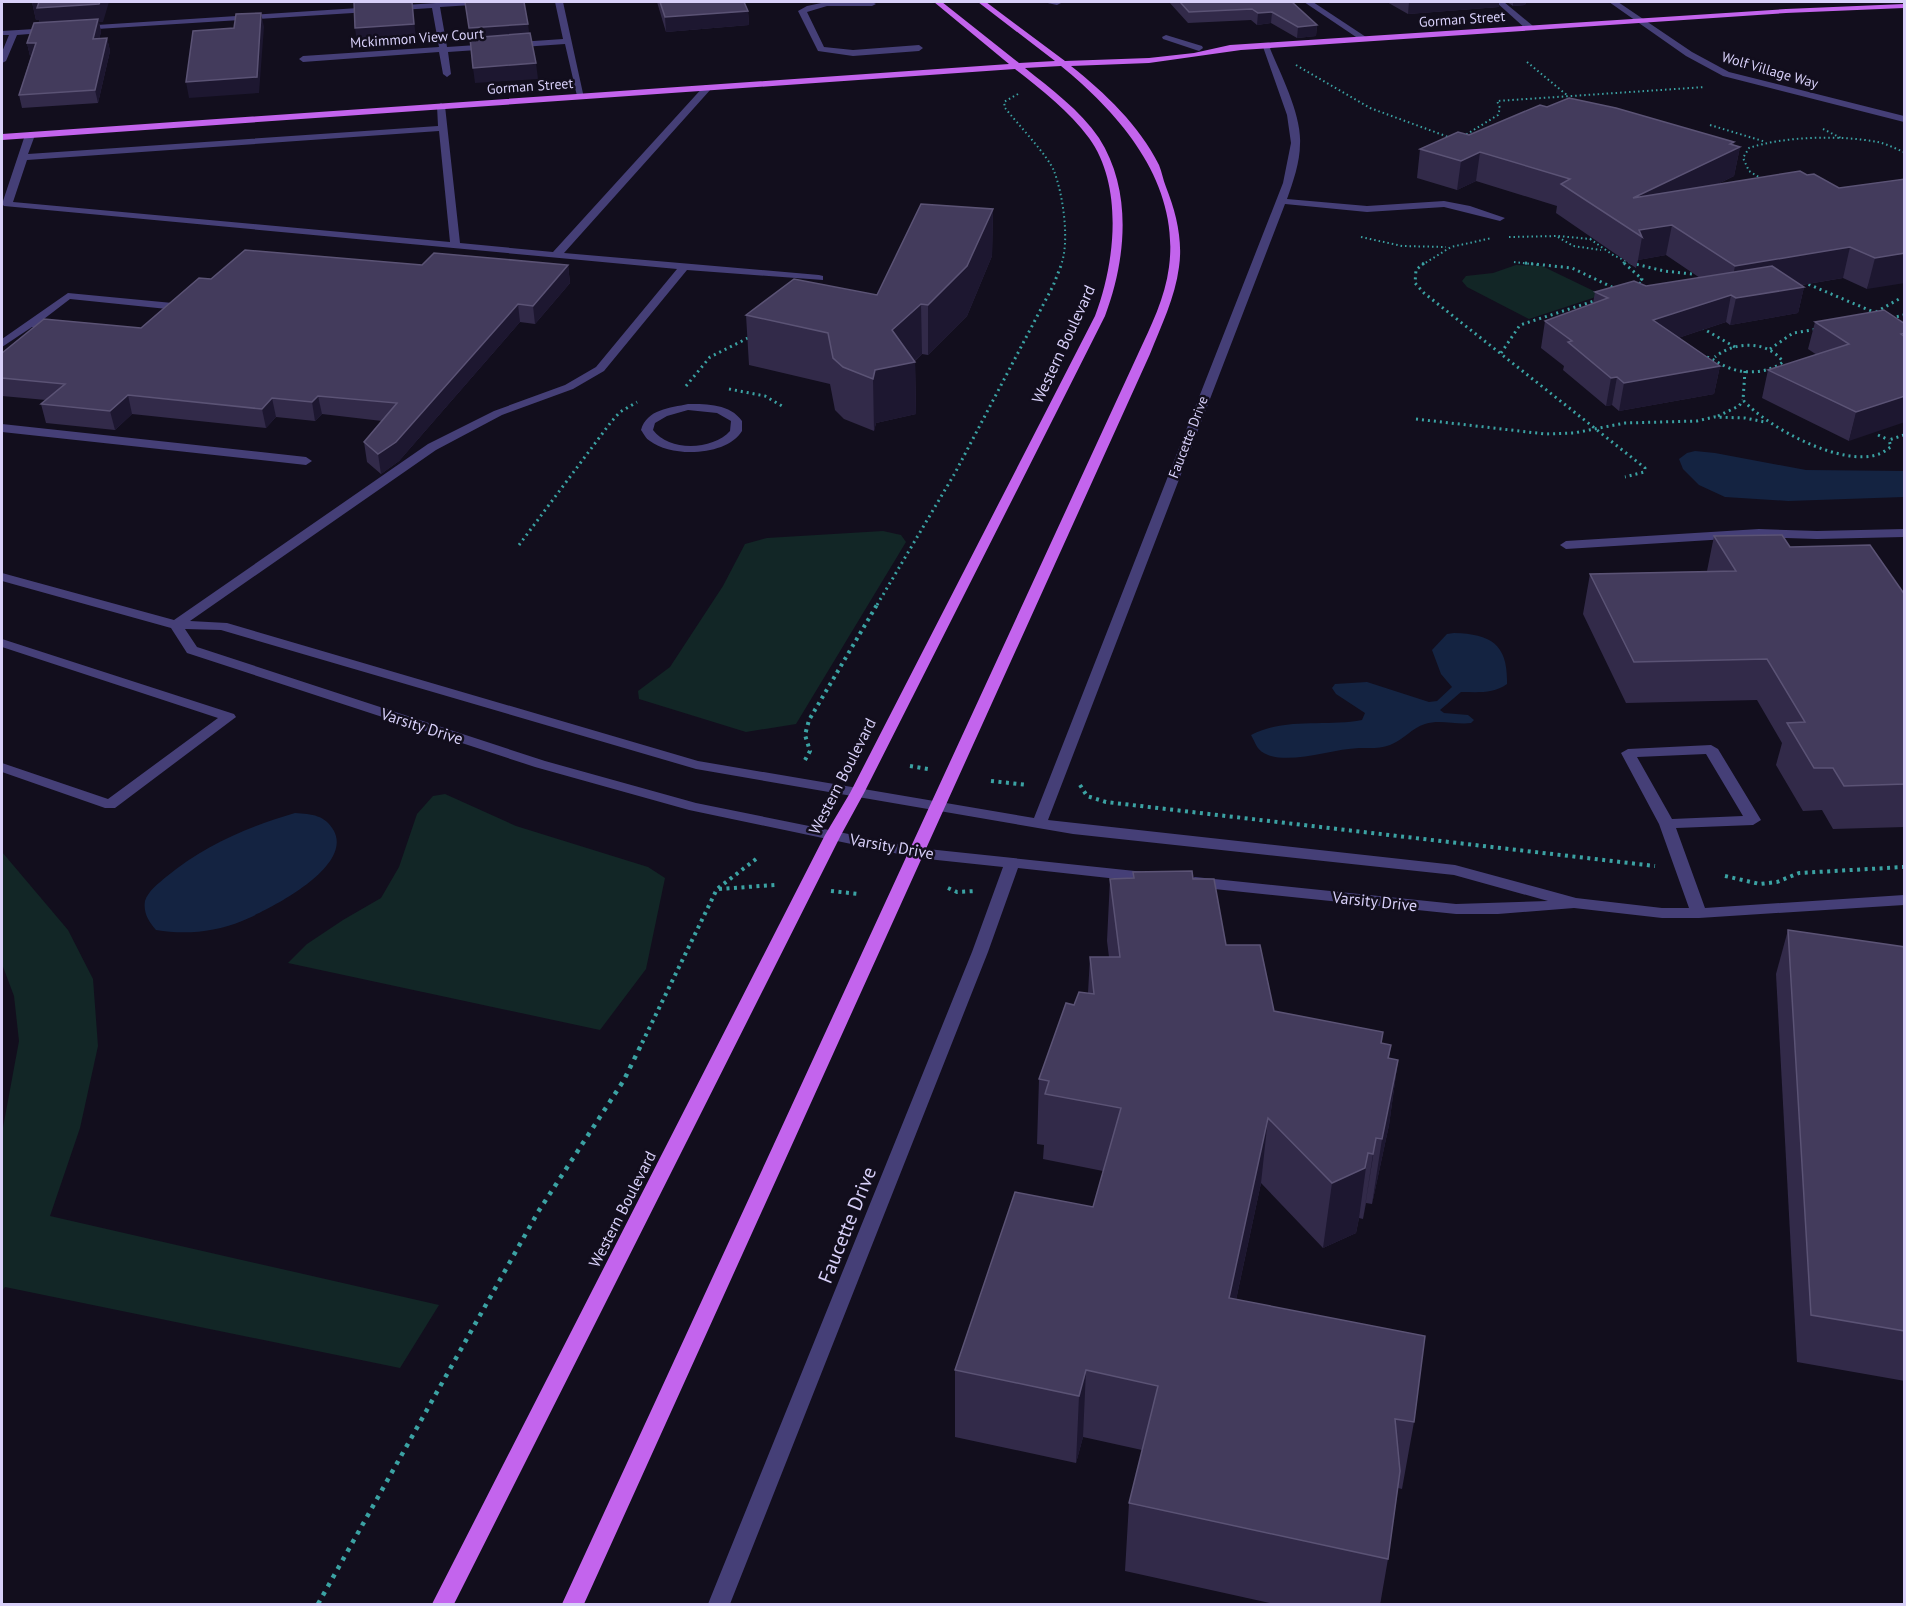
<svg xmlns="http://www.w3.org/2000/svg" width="1906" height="1606" font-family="'PT Sans',sans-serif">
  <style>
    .green { fill: #122626 }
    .water { fill: #142341 }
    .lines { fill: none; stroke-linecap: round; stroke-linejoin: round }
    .path-far3 { stroke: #3ba2a3; stroke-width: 2; stroke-dasharray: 1.5 3; stroke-linecap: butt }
    .path-far2 { stroke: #3ba2a3; stroke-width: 3; stroke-dasharray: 2 4; stroke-linecap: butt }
    .path-far1 { stroke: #3ba2a3; stroke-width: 4; stroke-dasharray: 3 4.5; stroke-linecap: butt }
    .path { stroke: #3ba2a3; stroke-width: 4.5; stroke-dasharray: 4 6; stroke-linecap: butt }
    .minor { fill: #453f77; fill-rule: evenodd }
    .major { fill: #c364ed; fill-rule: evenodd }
    .wall { fill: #322a49 }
    .shaded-wall { fill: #1d1730 }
    .building { fill: #433b5c; stroke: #5b5375; stroke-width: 1.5 }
    .labels { text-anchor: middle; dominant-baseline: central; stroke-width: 5; stroke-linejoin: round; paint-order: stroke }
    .far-street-label { font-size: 14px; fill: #d8d0f9; stroke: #120e1d }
    .street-label { font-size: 16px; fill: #d8d0f9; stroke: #120e1d }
    .near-street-label { font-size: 20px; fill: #d8d0f9; stroke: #120e1d }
  </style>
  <rect width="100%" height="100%" fill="#120e1d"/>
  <g class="green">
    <path d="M1516,265l26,1 60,29 -73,24 -62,-32 -5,-6 4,-5 27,-3z"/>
    <path d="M883,531l18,4 5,7 -110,182 -50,8 -107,-33 -1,-8 32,-24 53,-81 22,-42 22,-6z"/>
    <path d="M445,794l71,32 132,41 17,11 -19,91 -46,61 -312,-67 19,-19 36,-24 38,-22 18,-31 18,-53 16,-18z"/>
    <path d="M2,852l66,78 25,49 5,67 -18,82 -30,88 389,89 -39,63 -395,-81 -3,4v-158l17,-92 -5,-45 -12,-32z"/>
  </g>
  <g class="water">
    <path d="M1695,451l20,2 91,17 98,1v26l-116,4 -63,-4 -26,-12 -16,-16 -4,-10 8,-6z"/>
    <path d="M1454,633c38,1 54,12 53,51 -14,10 -29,8 -46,8l-21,18 4,3 24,2 6,5 -3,3c-15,2 -31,-4 -46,1 -13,4 -22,16 -35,21 -10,4 -20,3 -31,3 -27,1 -66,16 -91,7 -11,-4 -12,-11 -17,-20 35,-18 75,-8 111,-15l3,-7 -29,-19 -4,-6 3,-4 32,-2 62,20 8,-1 15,-14 -11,-13 -9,-24 15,-16z"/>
    <path d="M295,813c17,1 30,2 39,18 19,37 -66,79 -92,90 -27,11 -57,14 -86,9 -7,-8 -13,-17 -11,-29 3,-10 14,-18 21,-24 39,-32 81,-50 129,-64z"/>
  </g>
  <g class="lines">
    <g class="path-far3">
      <path d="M1527,62l41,34"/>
      <path d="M1296,65l74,43 81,30"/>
      <path d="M1018,94l-14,8 1,6c11,14 44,49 49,63 9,23 16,71 7,94"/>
      <path d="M1710,125l56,17"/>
      <path d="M1823,129l18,9"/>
      <path d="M1469,139l-2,-5 31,-19 2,-7 -3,-7 208,-14"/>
      <path d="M1762,179l-13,-8 -6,-13 6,-10c36,-12 91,-13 129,-6 9,2 18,7 26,10"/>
      <path d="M1361,237l41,9 44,1"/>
      <path d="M1509,237l49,-1 32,3 7,-2"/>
      <path d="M1558,237l15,9 28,4"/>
      <path d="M1590,239l23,16 22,10"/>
      <path d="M1514,262l25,3"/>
      <path d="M1623,262l3,3"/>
      <path d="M1422,265l29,-18 41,-9"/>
    </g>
    <g class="path-far2">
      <path d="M1424,263l-8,7 -1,13 9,10 221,175 -1,4 -19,5"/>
      <path d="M1525,263l47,5 44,21"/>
      <path d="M1624,263l18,16 -4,3 6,5"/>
      <path d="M1631,263l33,8 28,3"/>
      <path d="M1803,282l73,31"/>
      <path d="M1876,312l23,-13"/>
      <path d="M1891,318l13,-3"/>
      <path d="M1702,328l33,19"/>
      <path d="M1770,349l23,-16 25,-4"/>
      <path d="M1501,353l19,-28 77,-25"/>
      <path d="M1701,356c11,1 16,7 26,11 18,8 41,6 56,-5 -15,-22 -49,-21 -68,-5"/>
      <path d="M1745,371l-2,29c24,27 99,68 136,54 4,-1 8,-5 12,-7l-2,-7 15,-5"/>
      <path d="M686,386l24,-29 40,-20"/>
      <path d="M729,389l36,7 17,10"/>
      <path d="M1718,416l21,-10 4,-6"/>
      <path d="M1416,419l129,15 29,-1 51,-10 72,-2 17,-4 31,1 20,4"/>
      <path d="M1878,435l11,5"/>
      <path d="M519,545l92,-123 9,-10 17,-10"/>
      <path d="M877,605l78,-132 98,-187 9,-23"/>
    </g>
    <g class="path-far1">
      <path d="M805,760l5,-9 -5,-16 4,-15 69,-117"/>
      <path d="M910,766l18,3"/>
      <path d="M991,781l37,4"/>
      <path d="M1080,785l7,11 19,6 549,64"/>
      <path d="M1725,876l35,8 17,-2 22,-9 105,-6"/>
      <path d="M948,888l9,4 19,-1"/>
      <path d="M719,889l56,-4"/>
      <path d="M831,891l28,3"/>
      <path d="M642,1043l75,-154 39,-30"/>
    </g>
    <path class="path" d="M318,1604l220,-392 86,-132 19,-39"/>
    <g class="minor">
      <path d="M492,2l-4,2 -48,3 7,40 116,-8 -8,-37h8l21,96 -7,-2 -12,-52 -117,8 3,22 -4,3 -4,-3 -4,-22 -136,10 -4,-3 4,-3 136,-9 -7,-39 -351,22 -4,-2 4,-2 355,-23z"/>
      <path d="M826,2h46l4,2 -4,2h-45l-20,6 17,35 29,3 66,-5 4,3 -4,3 -66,5 -35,-5 -20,-40 9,-5z"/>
      <path d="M1043,2h17l1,1 -4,2z"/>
      <path d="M1304,2h9l56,37 -7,2z"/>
      <path d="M1496,2h8l29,24v4h-6z"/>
      <path d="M1609,2h9l74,50 37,20 175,44v6l-181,-46 -37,-20z"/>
      <path d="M51,28l4,2 -1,2 -37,3 -11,26 -4,2v-11l7,-17h-7v-4z"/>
      <path d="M1166,35l36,11 1,2 -4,3 -36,-12 -1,-2z"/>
      <path d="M1262,44l7,2c11,27 33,69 31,98 0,18 -7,38 -13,55l80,7 77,-5 26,5 35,12 -5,3 -56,-14 -77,5 -82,-8 -237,616 407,45 121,33 86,10h27l-30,-84 -38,-71 7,-4 83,-4 7,4 43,71 -8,5 -77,3 29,80 199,-13v10l-205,13h-37l-88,-10 -76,6h-42l-261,-27 -8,-5 2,-3 6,-2 261,27 92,-3 -94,-26 -381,-41 -377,-65 -475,-139 -36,-1 12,18 348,114 151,42 222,45 236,25 8,5 -8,5 -136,-15 -30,84 -258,652h-22l264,-652 31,-85 -85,-9 -229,-48 -154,-43 -348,-114 -16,-25 -169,-47v-8l172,47 254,-176 66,-33 71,-26 31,-18 81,-98 -673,-63 -2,-2 23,-69 5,-3 5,3 -7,19 410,-28 -1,-20 4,-3 4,3 15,137 93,9 152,-167h6v4l-147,164 255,22 4,1v4l-136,-10 -83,101 -31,18 -71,26 -66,35 -246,171 37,2 471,138 336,57 249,-635 8,-40 -4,-28zM439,131l11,111 -437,-40 14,-42zM1706,754l37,62 -71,3 -35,-62z"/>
      <path d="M68,293l115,11 5,3 -6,5 -5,-2 -107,-11 -30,23 21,2v4l-29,-1 -30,20v-8z"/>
      <path d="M688,404c20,0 42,0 54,17v10c-15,25 -70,27 -92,10 -4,-2 -6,-7 -9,-11 6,-21 29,-22 47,-26zM688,410l29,3 14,8 -1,10c-17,19 -61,21 -77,-1l2,-7 12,-7z"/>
      <path d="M2,424l304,33 6,4 -6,4 -304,-33z"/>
      <path d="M1759,529l58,2 87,-2v8l-87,2 -58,-2 -193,12 -6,-4 6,-4z"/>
      <path d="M2,639l232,75 2,3 -121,91h-10l-103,-36v-9l106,36 110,-81 -216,-71z"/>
    </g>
    <path class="major" d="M934,2h8l77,61 36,-2 -77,-59h8l79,59 84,-3 45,-5 36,-8 556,-36 118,-5v4l-118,5 -545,37 -92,13 -78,3c34,27 68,59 88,99 3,7 4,15 7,22 10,25 17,53 13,80 -4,31 -18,59 -29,87l-566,1250h-22l576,-1250c13,-28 27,-56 31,-87 11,-84 -48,-152 -108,-201l-36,2c26,21 55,42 74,70 34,53 27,122 6,178l-241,477 -23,42 -387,769h-22l393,-769 25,-42 245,-477c20,-52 29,-130 -6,-178 -20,-27 -47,-48 -74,-69l-1013,71v-6l1007,-70z"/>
  </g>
  <g class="wall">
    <path d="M32,2l71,20h-4l2,10 -2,7 8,-1 3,13 -12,52 -76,5 -3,-13 12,-39h-1l-3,-13 13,-20 -1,-3h-3z"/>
    <path d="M657,2h87l4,9 1,14 -83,7z"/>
    <path d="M1169,2h123l25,23 -1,11 -19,2 -26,-15 -14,2 -6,-5 -63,3z"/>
    <path d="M1387,2h112v5l-91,7z"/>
    <path d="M1507,2h19l-1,3 -12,1z"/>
    <path d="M1547,107l187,35v3l6,2 -6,29 -18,9 91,-10 32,13 66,-9 -38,110 -24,-11 -41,7 2,2 -6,26 -68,12 -4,-3 -48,16 42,28 -6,28 -95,17 -7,-6 -6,1 -43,-36 1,-4 -23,-18 4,-27 48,-18 2,-11 51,-6 54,-8 -34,-23 -28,5 -2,8 -80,-55 1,-7 -81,-25 -19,9 -40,-12 3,-29 49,-14z"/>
    <path d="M993,209l-1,47 -25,60 -39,39 -6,-1 -7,7 1,53 -40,9 -2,8 -30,-12 -9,-9 -5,-26 -81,-19 -3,-50 131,-20z"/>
    <path d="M422,265h146l2,18 -35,41 -15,-2 -121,139 -18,13 -14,-12 -3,-20 18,-21 -60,-7 -7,7 -39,-4 -10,11 -134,-14 -17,16 -69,-7 -5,-19 5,-4 -44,-4v-43l139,-25 70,-49z"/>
    <path d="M1884,310l-35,131 -87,-43 6,-28 49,-15 -9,-6 7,-27z"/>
    <path d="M1714,536l76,11 115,48v232l-72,2 -11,-19 -19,1 -27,-46 6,-22 -25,-43 -131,3 -43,-89 7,-40 117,-3z"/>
    <path d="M1133,872l60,7 33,66 48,66 109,21 -2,12 10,1 -2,13 9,2 -9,65 -17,79 -6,-1 -3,16 -4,-1 -3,15 -33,15 -62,-65 -25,117 178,122 -12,67 -4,-1 -10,71 -8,46h-101l-154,-34 4,-68 13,-53 -59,-13 -7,26 -121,-26v-67l138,-163 10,-36 -60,-12 1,-14 -7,-1 2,-65 35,-74 14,-12 2,-36h19l-2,-16 3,-62 23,-1z"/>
    <path d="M1788,930l117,17v434l-108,-19 -21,-388z"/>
  </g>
  <g class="shaded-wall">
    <path d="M32,2h77l-6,20h-4l2,10 -5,20 -55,-26 -2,-6h-3z"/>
    <path d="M412,2l4,37 -59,4 -2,-15z"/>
    <path d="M1409,2h90v5l-91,7z"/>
    <path d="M1513,2h13l-1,3 -12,1z"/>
    <path d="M748,11l1,14 -83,7 -1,-15z"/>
    <path d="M1272,12l-1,11 -14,2 1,-12z"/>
    <path d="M261,13l3,14 -5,66 -70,5 -3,-16z"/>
    <path d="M528,24l2,15 -60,4 -1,-15z"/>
    <path d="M1317,25l-1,11 -19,2 1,-11z"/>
    <path d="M107,38l3,13 -12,52 -3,-13z"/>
    <path d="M27,43h9l3,13h-9z"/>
    <path d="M536,63l2,16 -63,4 -2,-15z"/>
    <path d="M1734,142l-1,8 7,-3 -6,29 -106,52 5,-30z"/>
    <path d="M1480,152l-4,29 -19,9 4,-29z"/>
    <path d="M993,209l-1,47 -25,60 -39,39v-50z"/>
    <path d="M1672,225l-6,30 -28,5 4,-23 -3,-7z"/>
    <path d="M1905,230v53l-38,6 8,-31z"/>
    <path d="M1850,247l-7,31 -110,18 -2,-1 -5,27 -78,26 5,-28 76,-24 6,-30z"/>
    <path d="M568,265l2,18 -35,41 -2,-18z"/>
    <path d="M1804,287l-6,26 -68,12 6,-27z"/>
    <path d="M518,304l2,18 -121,139 -18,13 -3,-20z"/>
    <path d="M921,304l1,50 -9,8h2l1,52 -40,9 -2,8 -1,-52 2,-9 17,-40z"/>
    <path d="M1720,366l-6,28 -95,17 5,-28z"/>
    <path d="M1617,377l-5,28 -6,1 5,-28z"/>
    <path d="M128,395l4,19 -17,16 -5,-19z"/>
    <path d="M318,396l4,18 -7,7 -3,-19z"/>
    <path d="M1905,396v26l-56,19 7,-29z"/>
    <path d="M272,398l4,19 -10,11 -4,-19z"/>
    <path d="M1398,1060l-9,65 -17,79 10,-65z"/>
    <path d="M1268,1118l-7,65 -39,182 7,-67z"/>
    <path d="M1376,1138l-13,81 10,-65z"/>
    <path d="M1368,1153l-9,65 -3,15 -33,15 9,-65z"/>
    <path d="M1086,1370l-3,67 -7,26 3,-67z"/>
  </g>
  <g class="building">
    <path d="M39,2h61l-1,2 -62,4z"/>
    <path d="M354,2h58l2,22 -59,4z"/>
    <path d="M465,2h59l4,22 -59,4z"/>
    <path d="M660,2h84l4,9 -83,6z"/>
    <path d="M1180,2h112l25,23 -19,2 -26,-15 -14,1 -6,-4 -63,3z"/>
    <path d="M261,13l-4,64 -71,5 7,-51 41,-3 2,-14z"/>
    <path d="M98,19l-5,20 14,-1 -12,52 -76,5 17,-52h-9l7,-20z"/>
    <path d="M530,33l6,30 -63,5 -3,-30z"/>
    <path d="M1569,98l47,10 118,34 -4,2 10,3 -107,51 167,-27 7,4 7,-1 25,14 66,-9v74l-30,5 -25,-11 -115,19 -63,-41 -33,5 3,7 -81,-53 9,-5 -90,-27 -19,9 -41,-12 38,-17 11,3 71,-30 7,2z"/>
    <path d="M921,204l72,5 -26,57 -39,39 -7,-1 -29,26 23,32 -40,8 -2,9 -30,-12 -10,-9 -5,-25 -82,-18 48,-36 83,16z"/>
    <path d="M245,250l177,15 12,-12 134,12 -35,41 -15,-2 -122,138 -18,12 -14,-12 33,-39 -79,-7 -6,6 -40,-4 -10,11 -134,-14 -18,16 -69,-7 24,-20 -63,-6v-25l42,-34 97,9 58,-50 12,1z"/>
    <path d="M1772,266l32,21 -68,11 -5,-3 -78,25 67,46 -96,17 -7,-6 -6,1 -43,-36 4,-1 -27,-20 63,-23 -13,-6 39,-11 12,5z"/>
    <path d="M1884,310l21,14v9l-4,1 4,3v59l-49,16 -88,-42 81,-26 -34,-22z"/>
    <path d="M1782,535l8,12 80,-2 35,50v189l-61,2 -11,-18h-19l-27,-45 18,-1 -38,-63 -133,3 -44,-88 146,-3 -22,-35z"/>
    <path d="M1192,871l1,8h21l12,66h34l14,66 109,21 -2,11 10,2 -3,13 10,2 -16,79 -6,-1 -3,16 -5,-1 -3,15 -33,15 -64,-65 -39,180 196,38 -11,86 -19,-3 5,52 -12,88 -259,-56 29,-117 -72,-16 -7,26 -124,-26 60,-178 78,15 28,-99 -76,-14 4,-13 -10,-2 27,-76 8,2 5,-13 15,2 -4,-37h30l-10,-78 24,-1 -1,-6z"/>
    <path d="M1788,930l117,17v384l-94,-16z"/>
  </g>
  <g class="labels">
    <g class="far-street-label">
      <text transform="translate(1462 19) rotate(-4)">Gorman Street</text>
      <text transform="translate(417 38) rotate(-4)">Mckimmon View Court</text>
      <text transform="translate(1770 70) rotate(16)">Wolf Village Way</text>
      <text transform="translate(530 86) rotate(-4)">Gorman Street</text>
      <text transform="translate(1188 437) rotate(-69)">Faucette Drive</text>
    </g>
    <g class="street-label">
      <text transform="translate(1063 344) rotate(-65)">Western Boulevard</text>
      <text transform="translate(422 726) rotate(18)">Varsity Drive</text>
      <text transform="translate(842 776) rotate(-63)">Western Boulevard</text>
      <text transform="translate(892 846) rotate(10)">Varsity Drive</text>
      <text transform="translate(1375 901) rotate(6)">Varsity Drive</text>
      <text transform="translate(622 1209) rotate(-63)">Western Boulevard</text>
    </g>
    <g class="near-street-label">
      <text transform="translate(847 1225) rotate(-68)">Faucette Drive</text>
    </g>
  </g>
  <rect width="1906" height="1606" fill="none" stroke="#d8d0f9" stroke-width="6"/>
</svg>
